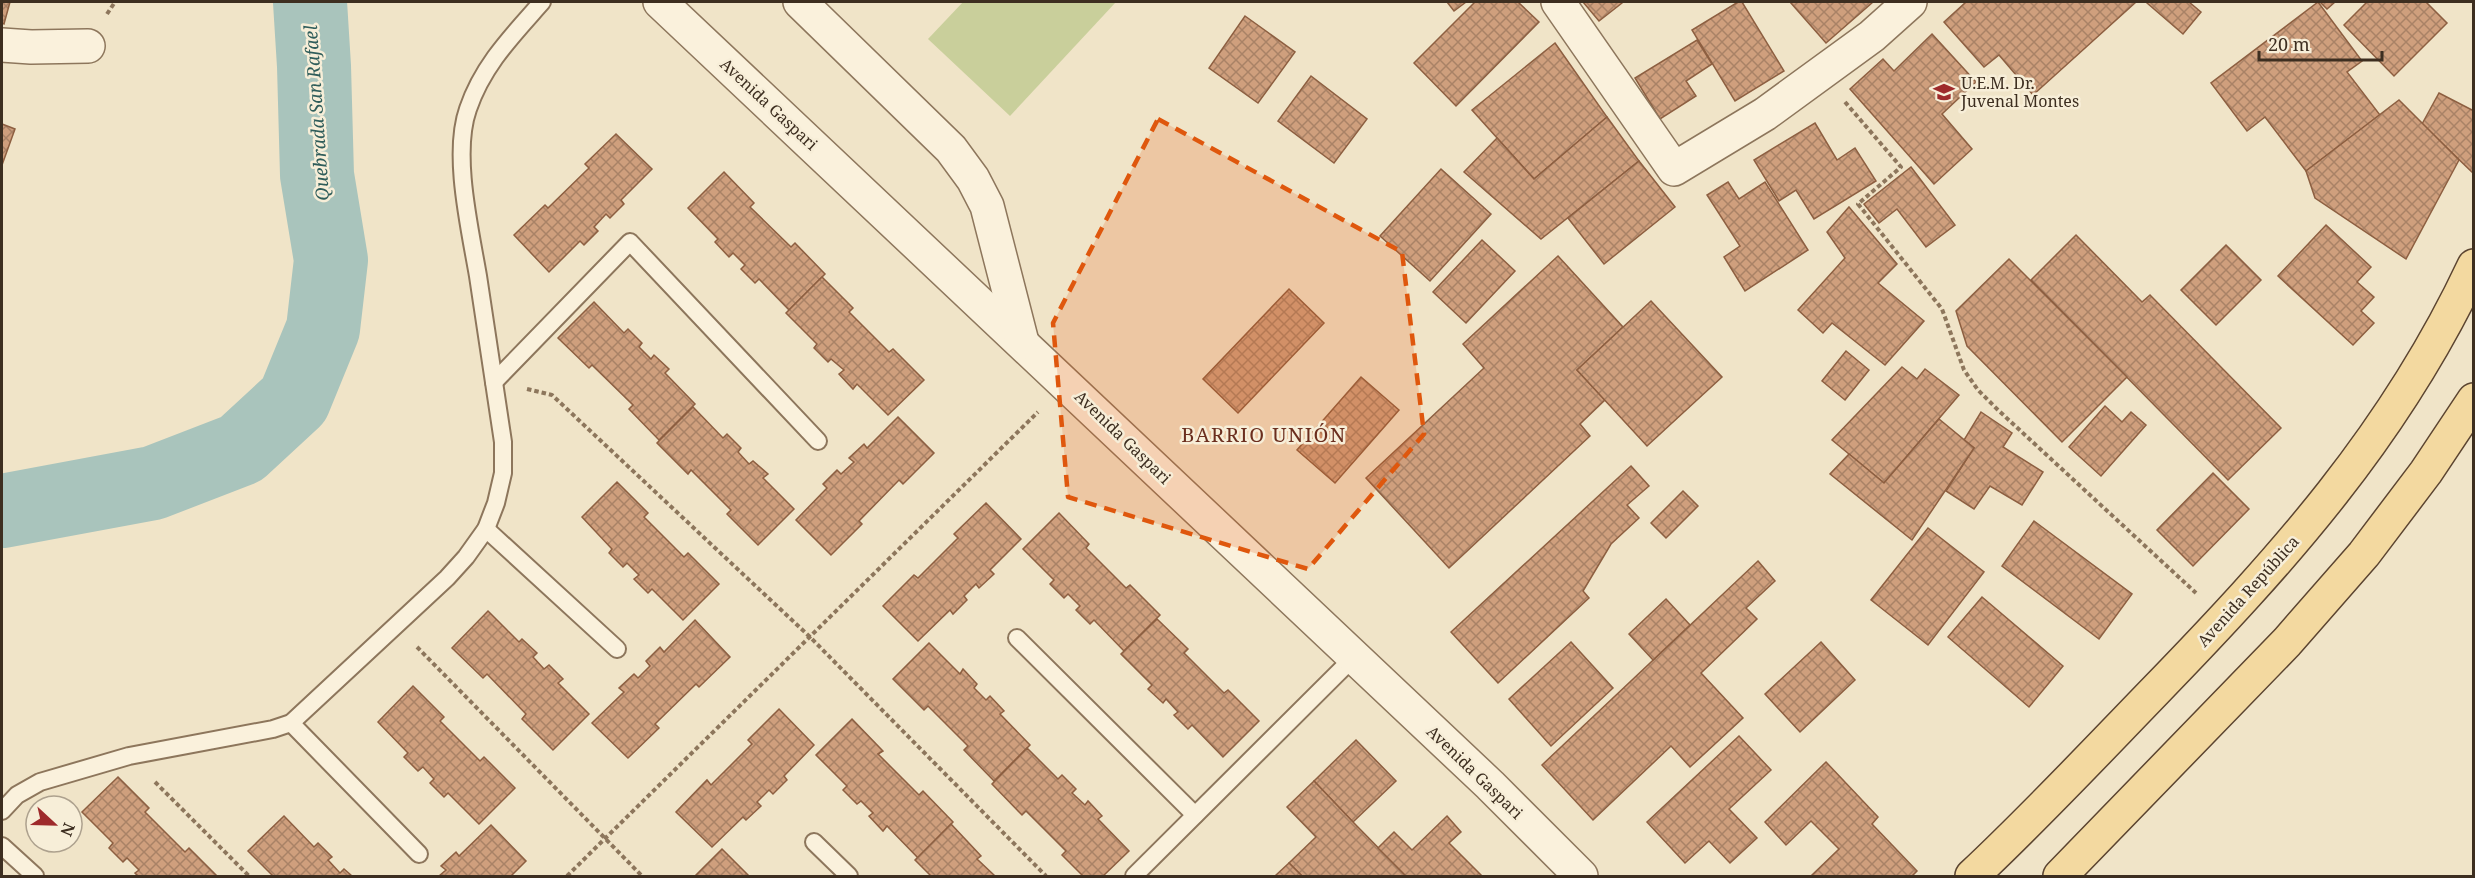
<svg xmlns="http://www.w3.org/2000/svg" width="2475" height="878" font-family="'Noto Serif',serif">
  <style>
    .pitch { fill: #c9cf9b }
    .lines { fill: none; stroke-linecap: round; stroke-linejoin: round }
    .river { stroke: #a9c4bc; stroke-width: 74 }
    .building { fill: url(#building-cross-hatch); stroke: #8d5f41; stroke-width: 1.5 }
    .lane-casing { stroke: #8d765c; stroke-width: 20 }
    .street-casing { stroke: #8d765c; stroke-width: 36 }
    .primary-casing { stroke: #5b4430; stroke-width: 36 }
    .path { stroke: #8d765c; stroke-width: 4; stroke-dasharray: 4.5 3; stroke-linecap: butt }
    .lane { stroke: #faf1dc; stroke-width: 16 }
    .street { stroke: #faf1dc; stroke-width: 33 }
    .primary { stroke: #f3d9a0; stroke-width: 33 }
    .marked { fill: #df570d; fill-opacity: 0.2; stroke: #df570d; stroke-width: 4.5; stroke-dasharray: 12 8; stroke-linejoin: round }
    .labels { text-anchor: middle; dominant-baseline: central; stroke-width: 5; stroke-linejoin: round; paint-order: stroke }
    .poi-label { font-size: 16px; fill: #3d2e20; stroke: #f7eed8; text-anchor: start }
    .street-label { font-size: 16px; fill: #3d2e20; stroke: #f7eed8 }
    .water-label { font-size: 18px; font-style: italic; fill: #2f5d5a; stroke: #f7eed8 }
    .quarter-label { font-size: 20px; letter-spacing: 1.5px; fill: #6b2e1e; stroke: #f7eed8 }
  </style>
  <defs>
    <pattern id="building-cross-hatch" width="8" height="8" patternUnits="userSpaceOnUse" patternTransform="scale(1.5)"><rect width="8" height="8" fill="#cf9f7d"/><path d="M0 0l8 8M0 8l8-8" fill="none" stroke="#a98266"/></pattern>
  </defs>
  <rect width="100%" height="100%" fill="#f0e4c8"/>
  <path class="pitch" d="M963,2h153l-106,114 -82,-77z"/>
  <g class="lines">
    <path class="river" d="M2,511l151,-28 88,-34 53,-49 29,-71 8,-69 -14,-85 -3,-109 -4,-64"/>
  </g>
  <g class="building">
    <path d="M2,2h8l-6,22 -2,-1z"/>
    <path d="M1447,2h19l-12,9z"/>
    <path d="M1475,2h43l21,20 -83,84 -42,-43z"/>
    <path d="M1583,2h38l1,1 -23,18z"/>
    <path d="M1738,2h4l42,69 -49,30 -43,-71z"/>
    <path d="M1790,2h83l-47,41z"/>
    <path d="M1966,2h170l-103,93 -34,-40 -15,12 -40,-45z"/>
    <path d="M2148,2h41l12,10 -18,22 -36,-31z"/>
    <path d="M2318,2l44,59 -15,11 33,43 -74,56 -41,-54 -18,14 -36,-48z"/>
    <path d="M2320,2h15l-8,7z"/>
    <path d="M2367,2h59l21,21 -53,53 -50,-51z"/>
    <path d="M1245,16l50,36 -37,51 -49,-35z"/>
    <path d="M1932,34l44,48 -34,32 30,35 -38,35 -84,-95 33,-30 11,12z"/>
    <path d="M1697,40l15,24 -26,17 10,15 -36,23 -25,-41z"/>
    <path d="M1555,43l52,74 -73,62 -62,-69z"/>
    <path d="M1311,76l56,43 -33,44 -56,-42z"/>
    <path d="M2439,93l35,18v63l-52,-50z"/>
    <path d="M2399,100l60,60 -53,99 -91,-61 -9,-27z"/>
    <path d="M1607,117l32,44 -98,78 -77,-67 33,-34 37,41z"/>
    <path d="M1815,123l22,37 18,-12 21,33 -62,38 -18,-29 -17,11 -25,-41z"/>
    <path d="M2,124l13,5 -13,36z"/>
    <path d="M616,134l36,35 -31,31 3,4 -14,14 -4,-4 -12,13 4,4 -14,14 -4,-4 -31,31 -35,-37 31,-30 3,3 41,-40 -4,-4z"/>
    <path d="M1639,161l36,46 -71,57 -36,-46z"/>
    <path d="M1911,167l44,58 -29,22 -29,-38 -18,14 -15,-19z"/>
    <path d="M1441,169l50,45 -61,67 -50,-45z"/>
    <path d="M724,172l30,31 -4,4 41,40 4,-4 30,31 -36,36 -30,-31 -4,4 -14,-14 4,-4 -12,-12 -4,4 -14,-15 3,-3 -30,-31z"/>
    <path d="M1728,182l11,17 26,-17 43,68 -63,41 -21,-34 16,-11 -33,-51z"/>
    <path d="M1849,207l48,57 -19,19 46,38 -39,44 -53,-42 -9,10 -25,-23 47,-52 -18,-26z"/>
    <path d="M2326,225l45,42 -14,15 17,15 -13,14 13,12 -21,22 -75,-69z"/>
    <path d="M2076,235l66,67 8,-7 131,133 -53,52 -197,-200z"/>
    <path d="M1482,240l33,31 -49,52 -33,-31z"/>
    <path d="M2226,245l35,35 -45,45 -35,-35z"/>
    <path d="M1558,256l65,71 -46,43 28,30 -25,24 10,12 -141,132 -83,-90 118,-110 -21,-24z"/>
    <path d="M2009,259l118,118 -65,65 -95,-96 -11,-35z"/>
    <path d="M822,277l31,31 -4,4 40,40 4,-3 31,31 -36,35 -31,-31 -4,5 -14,-15 5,-4 -13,-11 -3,3 -14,-14 3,-4 -31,-31z"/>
    <path d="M1289,289l35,34 -86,90 -35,-34z"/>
    <path d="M1651,301l71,76 -75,69 -70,-76z"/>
    <path d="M594,302l30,31 4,-4 14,14 -3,4 12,12 3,-4 15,14 -4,4 30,31 -36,36 -30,-31 4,-4 -41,-40 -3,3 -31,-30z"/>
    <path d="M1846,351l23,19 -24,30 -23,-19z"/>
    <path d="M1902,367l15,12 8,-10 34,26 -75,88 -52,-43z"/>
    <path d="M1361,377l38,33 -64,73 -38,-33z"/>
    <path d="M2105,406l17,16 9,-10 15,13 -45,51 -32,-29z"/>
    <path d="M693,407l30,31 4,-4 14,14 -3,4 11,12 4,-3 15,13 -5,4 31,31 -36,36 -31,-31 4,-4 -40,-40 -3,4 -31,-31z"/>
    <path d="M1981,412l31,21 -9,14 40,25 -21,33 -32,-19 -16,23 -28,-18 28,-43 -10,-8z"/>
    <path d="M898,417l36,36 -31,31 -4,-4 -40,41 3,3 -31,31 -35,-35 31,-32 -4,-4 14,-14 4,4 13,-12 -5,-4 15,-14 3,4z"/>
    <path d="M1939,419l35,29 -62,92 -82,-66 19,-20 35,29z"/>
    <path d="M1631,466l18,20 -22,19 12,13 -28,26 -28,47 6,7 -91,85 -47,-51z"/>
    <path d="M2213,473l36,36 -56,57 -36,-36z"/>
    <path d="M617,482l31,31 -4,4 40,40 4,-4 31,31 -36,36 -31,-31 -4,4 -14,-14 5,-4 -12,-12 -4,4 -14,-14 3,-4 -30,-32z"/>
    <path d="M1683,491l15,15 -32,32 -15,-15z"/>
    <path d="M986,503l35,36 -31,31 4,4 -15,14 -3,-4 -12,12 3,4 -14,14 -3,-4 -32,31 -35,-35 31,-31 4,3 40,-40 -4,-4z"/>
    <path d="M1059,513l30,31 -3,4 40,40 4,-3 30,30 -36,36 -30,-31 -4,4 -14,-14 4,-4 -12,-12 -4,4 -14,-14 4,-4 -31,-31z"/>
    <path d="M2034,521l98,73 -33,45 -97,-73z"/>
    <path d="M1928,528l56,44 -56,73 -57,-45z"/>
    <path d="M1758,561l17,20 -29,27 11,11 -56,54 42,45 -53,49 -19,-21 -78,74 -51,-55z"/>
    <path d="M1982,597l81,69 -34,41 -81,-70z"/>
    <path d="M1666,599l24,26 -37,35 -24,-26z"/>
    <path d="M488,611l31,31 3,-3 15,14 -4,4 11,12 5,-4 14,14 -5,4 31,31 -36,36 -31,-31 4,-5 -39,-40 -4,4 -31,-30z"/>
    <path d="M1157,619l31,30 -4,4 40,40 4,-3 31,31 -36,36 -31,-32 -4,4 -14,-14 4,-3 -12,-13 -3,4 -15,-14 4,-4 -31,-31z"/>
    <path d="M695,620l35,37 -31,30 -3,-3 -41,40 4,4 -31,30 -36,-35 32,-31 -5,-4 15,-14 4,4 12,-12 -4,-5 14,-14 4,5z"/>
    <path d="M1571,642l42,46 -62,58 -42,-47z"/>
    <path d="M1821,642l34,38 -55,52 -35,-38z"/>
    <path d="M929,643l31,31 3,-5 14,15 -3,4 12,12 4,-4 14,15 -4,3 30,31 -36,36 -30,-31 4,-4 -40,-40 -4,4 -31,-31z"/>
    <path d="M413,686l31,31 -4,4 40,40 4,-4 31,31 -36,36 -31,-31 -4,4 -14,-14 4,-4 -11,-12 -5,4 -14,-14 4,-4 -30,-31z"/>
    <path d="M779,709l35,36 -30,31 3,4 -14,14 -4,-4 -12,12 4,4 -15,14 -3,-3 -31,30 -36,-35 31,-32 4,5 41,-41 -4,-4z"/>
    <path d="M852,719l31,32 -5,3 41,41 4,-4 30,31 -35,36 -31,-32 -4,5 -14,-15 4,-3 -12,-12 -4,3 -14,-14 4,-4 -31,-31z"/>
    <path d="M1739,736l32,34 -42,39 28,29 -27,25 -21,-22 -24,22 -38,-41z"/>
    <path d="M1356,740l40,41 -43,41 -39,-41z"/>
    <path d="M1027,748l31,31 4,-4 14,14 -4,4 13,12 3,-4 14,15 -4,3 31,32 -26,25h-20l-21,-21 4,-4 -40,-40 -4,4 -30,-31z"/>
    <path d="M1826,762l52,55 -6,7 45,47 -5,5h-101l28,-27 -28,-28 -25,24 -21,-23z"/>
    <path d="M118,777l31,31 -4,4 40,40 4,-4 28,28h-79l-3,-3 4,-3 -12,-12 -4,4 -14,-14 4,-5 -31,-31z"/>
    <path d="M1314,781l39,41 53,54h-104l-13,-13 27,-26 -29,-30z"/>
    <path d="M284,816l30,31 4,-4 14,14 -4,3 12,13 4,-4 8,7h-79l-25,-25z"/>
    <path d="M1447,816l14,16 -12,11 33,33h-76l-28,-28 16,-16 18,18z"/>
    <path d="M951,824l30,32 -4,3 18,17h-64l-16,-16z"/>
    <path d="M491,825l35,36 -15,15h-72l7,-6 -5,-4 15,-14 3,4z"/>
    <path d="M722,849l27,27h-54z"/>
    <path d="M1289,863l13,13h-27z"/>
  </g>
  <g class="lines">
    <defs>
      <g id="lane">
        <path d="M494,382l136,-140 188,199"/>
        <path d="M486,529l131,120"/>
        <path d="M1017,638l178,177"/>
        <path d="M291,723l128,131"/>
        <path d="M2,811l15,-16 23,-13 89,-26 144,-27 18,-6 156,-145 19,-21 20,-28 10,-26 7,-30v-31c-8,-55 -17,-111 -25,-166 -8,-47 -26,-122 -10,-167 15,-44 44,-73 74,-107"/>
        <path d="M814,842l35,34"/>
        <path d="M2,846l33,30"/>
        <path d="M1134,876l220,-219"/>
      </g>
      <g id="street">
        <path d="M660,2l830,783 91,91"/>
        <path d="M800,2l151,147 22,30 14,27 35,136"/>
        <path d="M1558,2l116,167 91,-55 107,-78 38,-34"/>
        <path d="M2,45l29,2 57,-1"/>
      </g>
      <g id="primary">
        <path d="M1972,876c63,-59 122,-122 182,-184 128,-132 241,-257 320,-426"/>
        <path d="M2060,876l227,-234 77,-88 62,-82 48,-72"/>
      </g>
    </defs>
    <use href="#lane" class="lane-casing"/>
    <use href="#street" class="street-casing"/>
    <use href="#primary" class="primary-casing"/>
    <g class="path">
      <path d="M107,14l8,-12"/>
      <path d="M1845,102l56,65 -43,37 84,105 22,61 14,20 20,20 198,183"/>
      <path d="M527,389l25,6 258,242 236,239"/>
      <path d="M417,647l225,229"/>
      <path d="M155,782l94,94"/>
      <path d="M567,876l471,-464"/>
    </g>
    <use href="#lane" class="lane"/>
    <use href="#street" class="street"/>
    <use href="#primary" class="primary"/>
  </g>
  <path class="marked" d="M1158,119l244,133 22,182 -116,135 -240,-72 -15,-174z"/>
  <defs>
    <symbol id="school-bare" viewBox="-9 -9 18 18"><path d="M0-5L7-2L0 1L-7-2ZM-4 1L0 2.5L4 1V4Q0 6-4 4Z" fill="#9e2a2b" stroke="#f7eed8" stroke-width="2.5" paint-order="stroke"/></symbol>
  </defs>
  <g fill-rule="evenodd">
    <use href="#school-bare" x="1929" y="77" width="30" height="30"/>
  </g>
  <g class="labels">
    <g class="poi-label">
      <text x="1961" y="83">U.E.M. Dr.<tspan x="1961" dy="18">Juvenal Montes</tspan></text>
    </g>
    <g class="street-label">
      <text transform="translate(769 104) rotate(43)">Avenida Gaspari</text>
      <text transform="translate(1123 437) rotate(44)">Avenida Gaspari</text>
      <text transform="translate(2248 591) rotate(-48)">Avenida República</text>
      <text transform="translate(1475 772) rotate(44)">Avenida Gaspari</text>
    </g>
    <g class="water-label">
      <text transform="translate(316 113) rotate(-94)">Quebrada San Rafael</text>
    </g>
    <g class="quarter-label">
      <text x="1264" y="434">BARRIO UNIÓN</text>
    </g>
  </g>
  <rect width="2475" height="878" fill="none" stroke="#3d2e20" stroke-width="6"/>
  <g transform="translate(54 824) rotate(112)"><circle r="28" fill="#f7eed8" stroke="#ada18e" stroke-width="1.5"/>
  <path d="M0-4.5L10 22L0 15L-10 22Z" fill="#9e2a2b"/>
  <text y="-9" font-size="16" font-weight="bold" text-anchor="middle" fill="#3d2e20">N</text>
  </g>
  <path d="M2259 51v9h123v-9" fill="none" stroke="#3d2e20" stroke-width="3"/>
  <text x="2268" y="51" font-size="18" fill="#3d2e20" stroke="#f7eed8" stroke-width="4.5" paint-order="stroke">20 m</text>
</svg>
